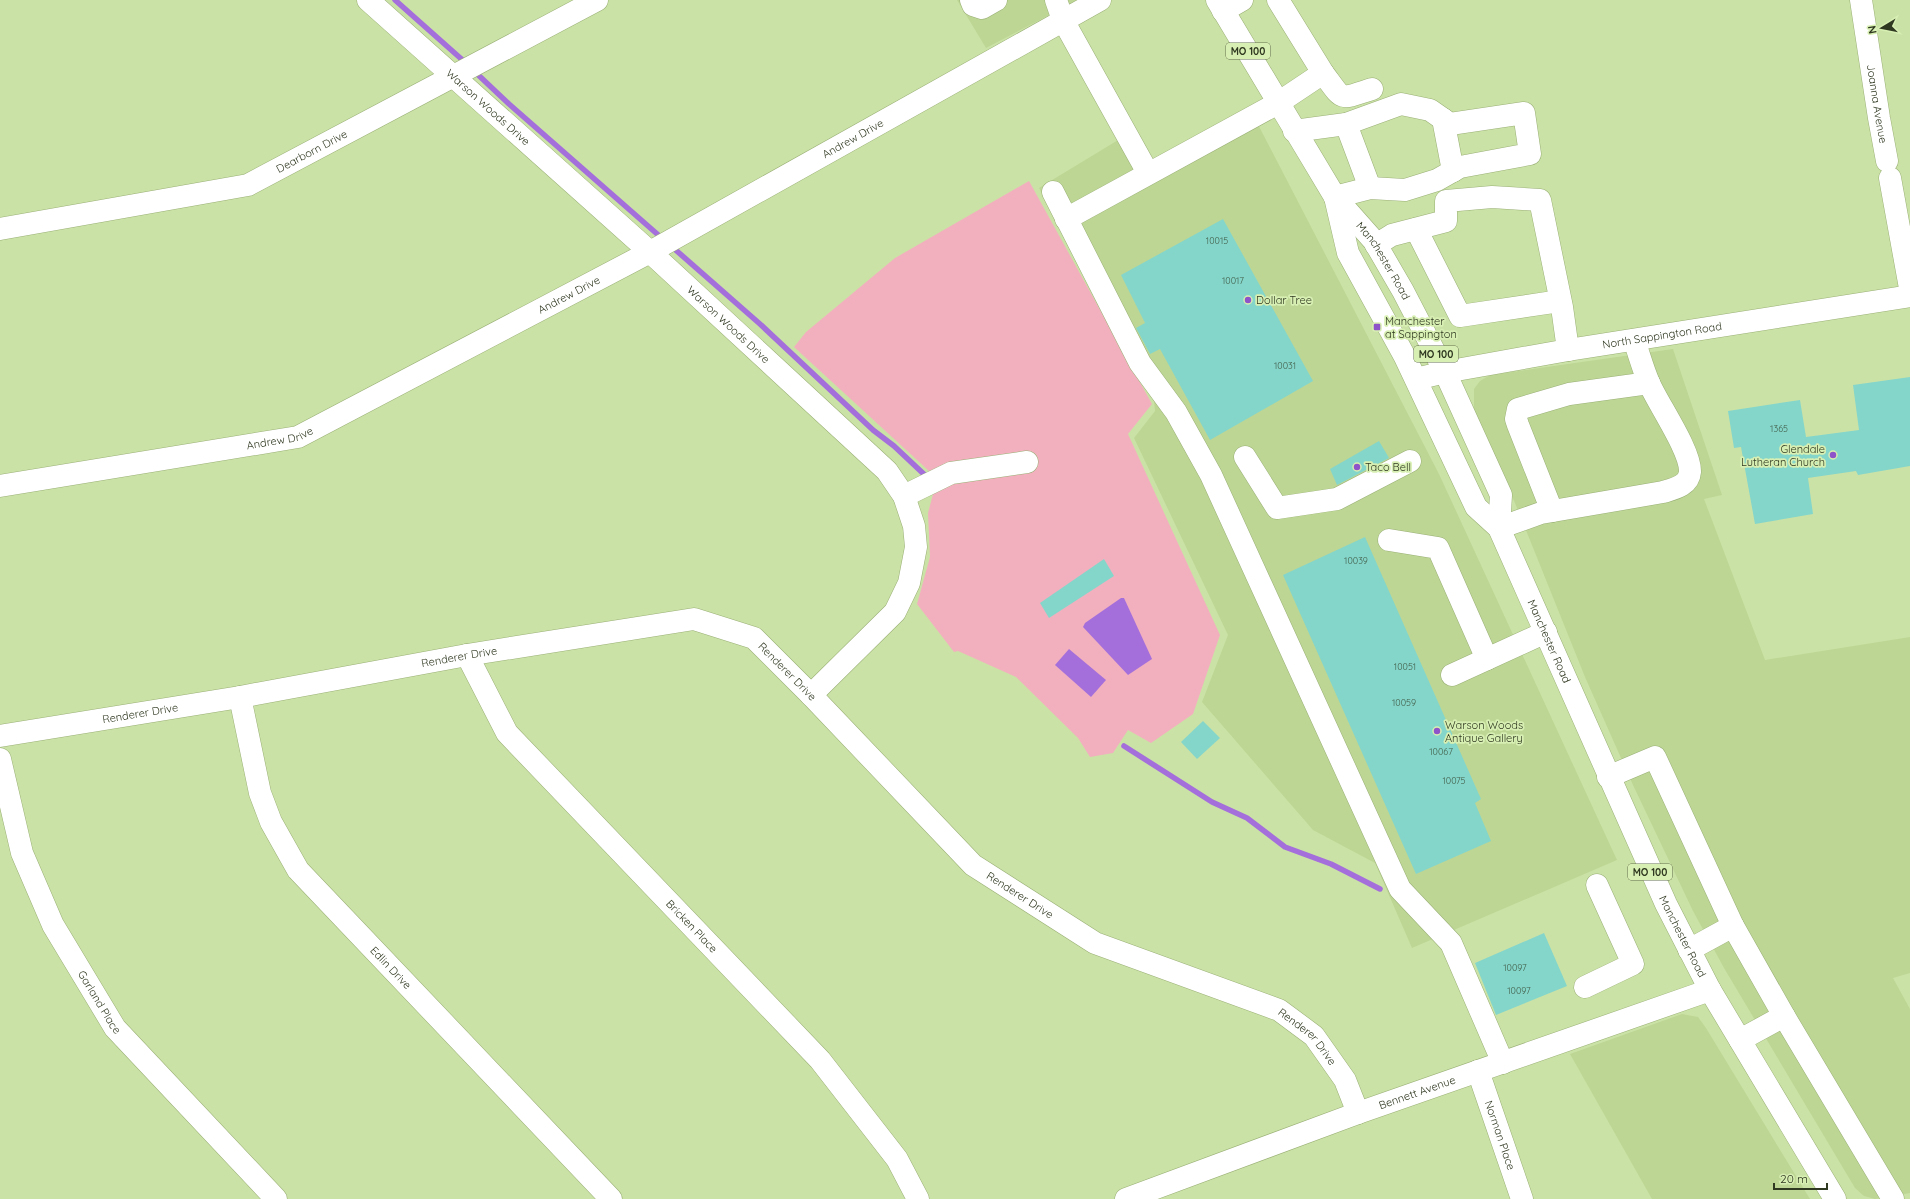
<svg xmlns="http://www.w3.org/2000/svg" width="1910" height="1199" font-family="Quicksand,sans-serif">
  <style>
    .built { fill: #bdd694 }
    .green { fill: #f2b0be }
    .water { fill: #a46fdb }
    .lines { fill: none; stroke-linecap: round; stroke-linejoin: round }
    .stream { stroke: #a46fdb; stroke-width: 5.5 }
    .building { fill: #84d6cb }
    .minor-casing { stroke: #9ab076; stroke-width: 23 }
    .major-casing { stroke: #9ab076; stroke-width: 23 }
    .minor { stroke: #fff; stroke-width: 22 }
    .major { stroke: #fff; stroke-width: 22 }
    .poi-dot { fill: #8f53c9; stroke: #d8efb3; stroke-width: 1.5 }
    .labels { text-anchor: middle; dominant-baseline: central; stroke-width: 3.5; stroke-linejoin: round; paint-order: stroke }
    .number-label { font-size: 9px; fill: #44604b }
    .shield { fill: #d8efb3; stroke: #626f4c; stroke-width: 1 }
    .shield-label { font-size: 10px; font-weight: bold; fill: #2f3820 }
    .street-label { font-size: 11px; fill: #2f3820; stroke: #d8efb3 }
    .poi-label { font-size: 11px; fill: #2f3820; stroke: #d8efb3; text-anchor: start }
  </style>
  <rect width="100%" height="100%" fill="#cbe2a6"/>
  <g class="built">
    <path d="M957,0h121l-92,48z"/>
    <path d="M1250,109l189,365 178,386 -205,88 -37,-85 -62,-33 -111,-128 26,-67 -94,-197 21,-27 -1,-10 -115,-213 94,-57 17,30z"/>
    <path d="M1673,349l49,146 -18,4 61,161 145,-23v336l-17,5 17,31v184l-35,6 -11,-3 -9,-8 -131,-220 -31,-57 -60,-126 -48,-108 -70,-174 -41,-90v-24l6,-8 10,-6z"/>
    <path d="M1682,1014l16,3 8,11 104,171h-158l-82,-145z"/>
  </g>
  <path class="green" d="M1029,181l123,223 -24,30 92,201 -27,79 -42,29 -23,-13 -15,23 -23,4 -12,-19 -62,-61 -58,-26 -4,1 -37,-48 13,-47 -2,-44 5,-19 -4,-23 -135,-124 12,-15 89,-74z"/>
  <g class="water">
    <path d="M1121,598h3l28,61 -24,16 -45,-48 2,-4z"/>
    <path d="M1069,649l37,31 -15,17 -36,-32z"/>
  </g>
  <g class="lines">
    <g class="stream">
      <path d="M395,0l72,64"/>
      <path d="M473,70l36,34 155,136"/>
      <path d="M670,245l90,79 113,106 21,16 34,32"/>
      <path d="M1124,746l88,56 35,16 38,29 46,17 49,25"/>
    </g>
  </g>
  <g class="building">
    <path d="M1223,219l90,162 -103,59 -50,-91 -10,5 -14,-26 9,-5 -24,-48z"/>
    <path d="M1910,377v89l-52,9 -2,-4 -48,7 5,36 -58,10 -14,-77 -7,1 -6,-37 72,-11 6,37 53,-7 -6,-45z"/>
    <path d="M1379,441l10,17 -52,27 -7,-16z"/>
    <path d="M1365,537l116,262 -6,4 16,38 -75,33 -133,-299z"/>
    <path d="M1104,559l10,17 -65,42 -9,-15z"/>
    <path d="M1203,721l17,17 -23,21 -16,-17z"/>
    <path d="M1544,933l23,53 -71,29 -21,-52z"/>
  </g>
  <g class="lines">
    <defs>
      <g id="minor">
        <path id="s1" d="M368,0l282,252 237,219 17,25 10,30 2,21 -7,36 -14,29 -84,83"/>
        <path d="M971,0l2,5 9,3 14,-8"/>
        <path d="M1056,0l7,20 85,153"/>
        <path d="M1278,0l45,73"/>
        <path id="s2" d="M1861,0l18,118 8,43"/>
        <path d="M1223,11l19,-11"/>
        <path d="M1443,119l10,52"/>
        <path d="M1346,124l24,64"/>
        <path d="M1294,131l52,-7 55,-20 29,6 20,14 74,-11 6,41 -70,13 -23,13 -32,10 -35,-2 -35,9"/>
        <path d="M1890,178l20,110"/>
        <path d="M1053,192l87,171 36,49 35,63 189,414 51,54 52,120"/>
        <path d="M1066,219l212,-116 45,-30c21,28 15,27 49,16"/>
        <path id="s3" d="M0,229l248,-44 349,-185"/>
        <path d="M1416,229l44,87 100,-15"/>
        <path d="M1376,245l16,-10 54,-14v-20l46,-4 48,3 22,107 6,43"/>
        <path id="s4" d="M1416,379l29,-7 123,-22 342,-54"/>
        <path d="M1245,457l32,51 60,-9 73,-38"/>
        <path id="s5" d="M0,486l298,-49 352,-185 450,-252"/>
        <path d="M904,496l47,-23 76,-11"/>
        <path d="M1552,511l-34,-86 -2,-6 2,-10 51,-15 80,-11"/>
        <path d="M1499,528l42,-15 122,-21c10,-3 26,-6 27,-20 1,-21 -32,-68 -41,-89 -6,-14 -10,-29 -15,-43"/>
        <path d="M1389,540l49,8 49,111"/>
        <path id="s6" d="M467,655l40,78 313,327 77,99 21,40"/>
        <path d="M1452,675l94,-43"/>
        <path id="s7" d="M240,697l20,96 11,29 27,48 313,329"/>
        <path id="s8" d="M0,736l240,-39 227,-42 227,-36 60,19 57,57 162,170 122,78 184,67 35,26 31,44 13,33"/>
        <path id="s9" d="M0,759l22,94 31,72 62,103 161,171"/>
        <path d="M1608,777l47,-20 78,169 51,90 109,183"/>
        <path d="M1689,950l44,-24"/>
        <path d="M1585,987l48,-23 -36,-79"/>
        <path d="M1740,1040l44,-24"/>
        <path id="s10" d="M1478,1071l44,128"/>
        <path id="s11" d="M1126,1199l232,-86 352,-123"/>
      </g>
      <g id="major">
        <path id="s12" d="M1217,0l118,197 39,44 29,50 42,81 56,123 -2,33"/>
        <path id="s13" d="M1335,197l13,56 57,104 71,150 23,21 167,376 44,86 125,209"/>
      </g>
    </defs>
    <use href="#minor" class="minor-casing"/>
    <use href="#major" class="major-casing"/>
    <use href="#minor" class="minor"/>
    <use href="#major" class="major"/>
  </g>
  <g class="poi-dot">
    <circle cx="1248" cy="300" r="4"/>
    <rect x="1373" y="323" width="8" height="8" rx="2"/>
    <circle cx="1833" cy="455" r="4"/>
    <circle cx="1357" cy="467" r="4"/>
    <circle cx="1437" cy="731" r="4"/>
  </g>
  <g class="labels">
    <g class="number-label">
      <text x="1217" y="240">10015</text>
      <text x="1233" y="280">10017</text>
      <text x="1285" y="365">10031</text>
      <text x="1779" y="428">1365</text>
      <text x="1356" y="560">10039</text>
      <text x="1405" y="666">10051</text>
      <text x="1404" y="702">10059</text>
      <text x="1441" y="751">10067</text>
      <text x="1454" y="780">10075</text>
      <text x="1515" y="967">10097</text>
      <text x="1519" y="990">10097</text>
    </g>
    <g class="shield">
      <rect x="1226" y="43" width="44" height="16" rx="3"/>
      <rect x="1414" y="346" width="44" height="16" rx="3"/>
      <rect x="1628" y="864" width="44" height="16" rx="3"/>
    </g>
    <g class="shield-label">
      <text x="1248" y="51">MO 100</text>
      <text x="1436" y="354">MO 100</text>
      <text x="1650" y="872">MO 100</text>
    </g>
    <g class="street-label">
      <text stroke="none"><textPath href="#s2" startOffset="105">Joanna Avenue</textPath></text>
      <text stroke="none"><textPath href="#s1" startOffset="161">Warson Woods Drive</textPath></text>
      <text stroke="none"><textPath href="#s5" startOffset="932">Andrew Drive</textPath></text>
      <text stroke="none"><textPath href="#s3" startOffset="324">Dearborn Drive</textPath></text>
      <text stroke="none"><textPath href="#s12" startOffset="310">Manchester Road</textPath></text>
      <text stroke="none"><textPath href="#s5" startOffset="608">Andrew Drive</textPath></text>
      <text stroke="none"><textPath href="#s1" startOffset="485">Warson Woods Drive</textPath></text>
      <text stroke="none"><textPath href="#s4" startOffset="250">North Sappington Road</textPath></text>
      <text stroke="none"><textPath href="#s5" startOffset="284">Andrew Drive</textPath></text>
      <text stroke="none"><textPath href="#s13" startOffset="497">Manchester Road</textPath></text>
      <text stroke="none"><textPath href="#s8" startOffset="466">Renderer Drive</textPath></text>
      <text stroke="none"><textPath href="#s8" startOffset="814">Renderer Drive</textPath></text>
      <text stroke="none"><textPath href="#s8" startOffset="142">Renderer Drive</textPath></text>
      <text stroke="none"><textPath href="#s8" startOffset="1138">Renderer Drive</textPath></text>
      <text stroke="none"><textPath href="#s6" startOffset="355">Bricken Place</textPath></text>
      <text stroke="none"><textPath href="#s13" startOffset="821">Manchester Road</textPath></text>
      <text stroke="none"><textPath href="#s7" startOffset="319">Edlin Drive</textPath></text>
      <text stroke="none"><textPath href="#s9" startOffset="265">Garland Place</textPath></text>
      <text stroke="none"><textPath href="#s8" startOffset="1462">Renderer Drive</textPath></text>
      <text stroke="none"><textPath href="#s11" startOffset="310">Bennett Avenue</textPath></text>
      <text stroke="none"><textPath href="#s10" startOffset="68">Norman Place</textPath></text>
    </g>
    <g class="poi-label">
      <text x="1256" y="300">Dollar Tree</text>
      <text x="1385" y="321">Manchester<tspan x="1385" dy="13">at Sappington</tspan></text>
      <text x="1825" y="449" text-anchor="end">Glendale<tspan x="1825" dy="13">Lutheran Church</tspan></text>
      <text x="1365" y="467">Taco Bell</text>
      <text x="1445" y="725">Warson Woods<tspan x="1445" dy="13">Antique Gallery</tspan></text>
    </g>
  </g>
  <g transform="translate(1882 28) rotate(260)" stroke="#d8efb3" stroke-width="3" paint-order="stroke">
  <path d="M0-3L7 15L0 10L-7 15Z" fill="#2f3820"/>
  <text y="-6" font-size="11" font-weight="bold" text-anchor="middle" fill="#2f3820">N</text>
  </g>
  <path d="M1774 1183v6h53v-6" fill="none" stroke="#2f3820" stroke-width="2"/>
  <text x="1780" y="1183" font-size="12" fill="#2f3820" stroke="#d8efb3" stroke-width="3" paint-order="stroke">20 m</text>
</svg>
